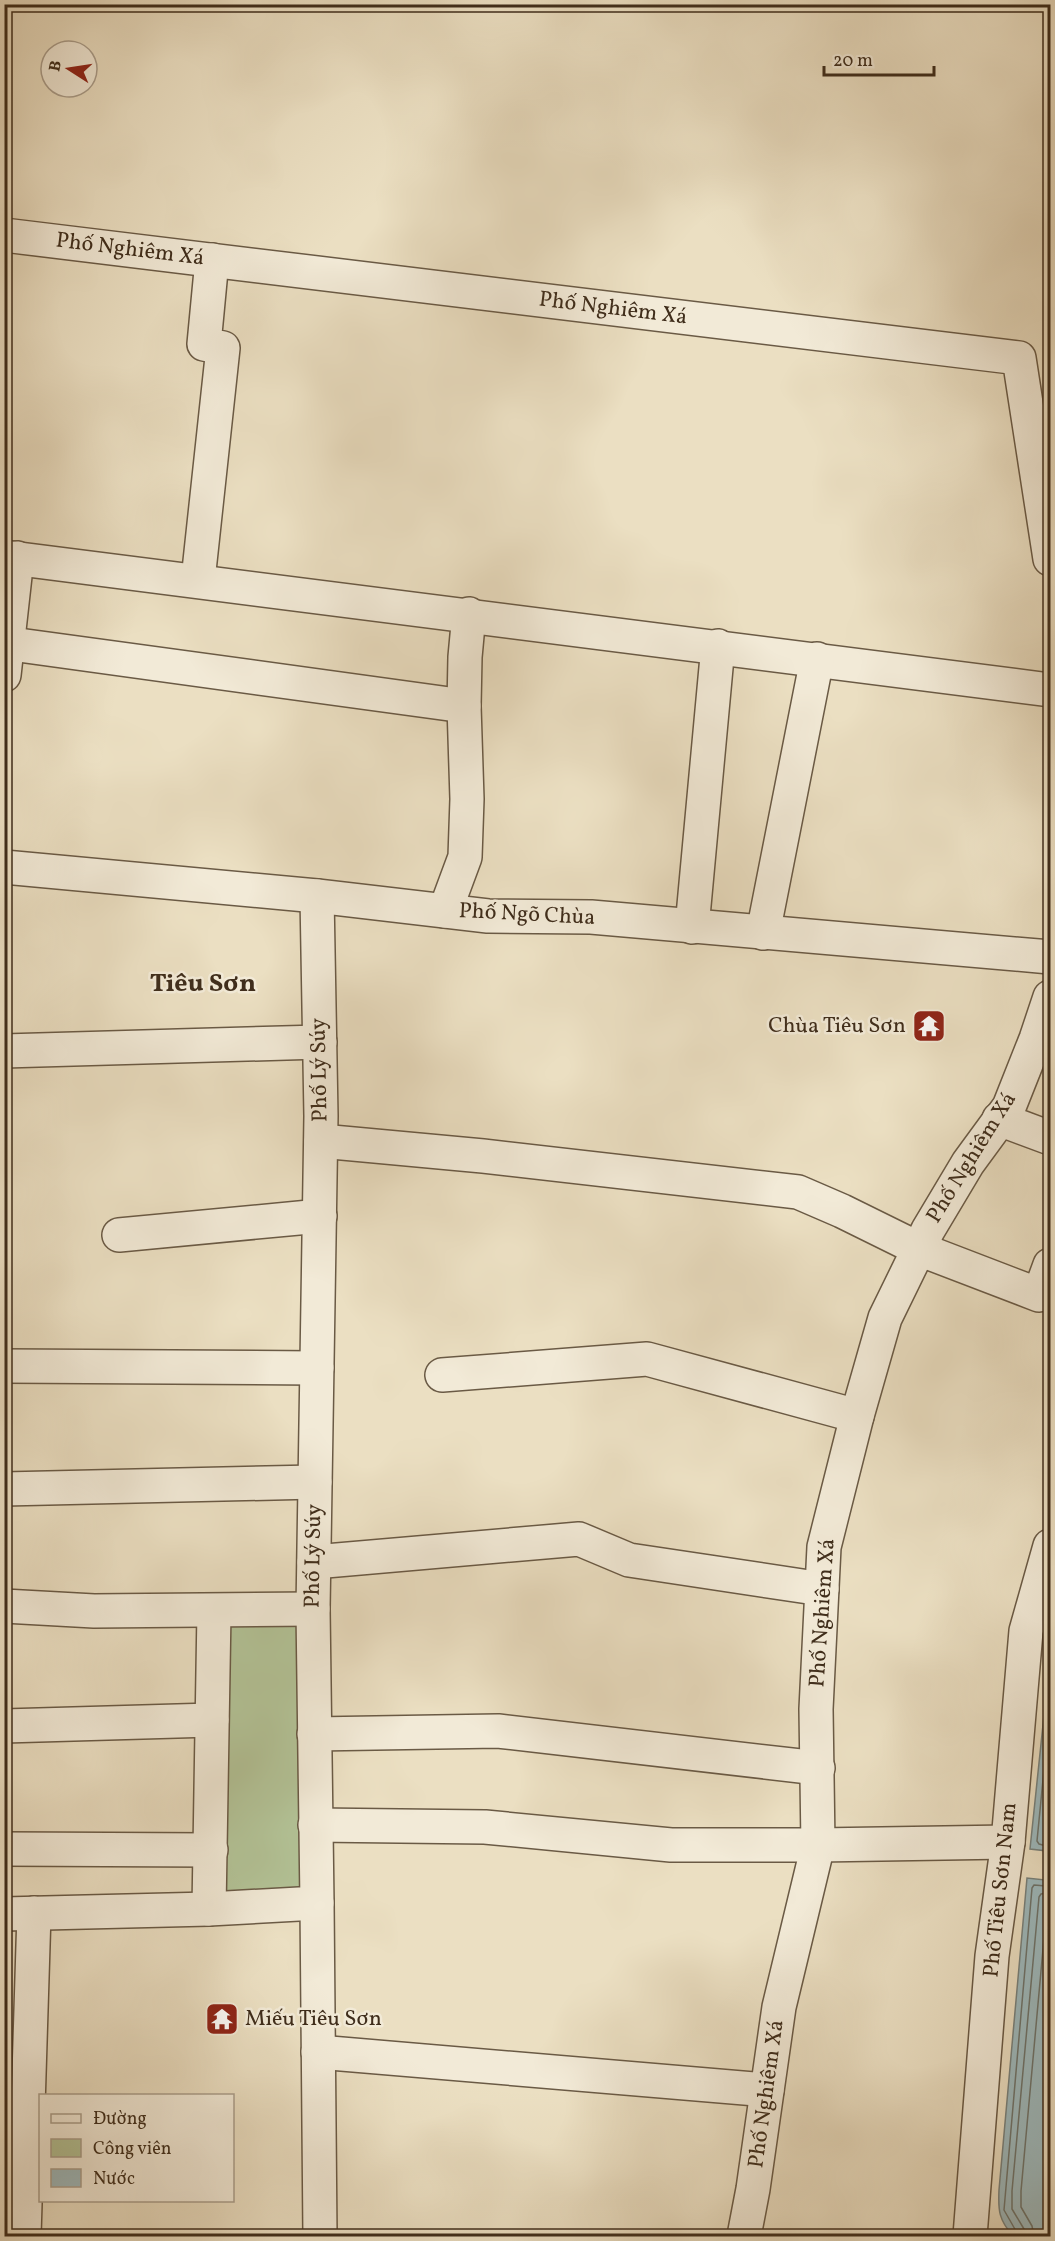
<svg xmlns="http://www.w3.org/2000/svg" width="1055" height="2241" font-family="Vollkorn,serif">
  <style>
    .green { fill: #b3c397; stroke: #797859; stroke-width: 1.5 }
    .water { fill: #9ebabe; stroke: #78827d; stroke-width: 1.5 }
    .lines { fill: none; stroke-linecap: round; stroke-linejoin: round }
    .shore { stroke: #6e746c; stroke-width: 1.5 }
    .street-casing { stroke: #6a5a45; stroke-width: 36 }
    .street { stroke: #f2ead7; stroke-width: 33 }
    .labels { text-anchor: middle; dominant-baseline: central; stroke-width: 5; stroke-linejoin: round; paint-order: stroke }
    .street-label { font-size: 22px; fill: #3f2d1b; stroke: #f2ead7 }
    .poi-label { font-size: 22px; fill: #3f2d1b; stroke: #f2ead7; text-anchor: end }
    .quarter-label { font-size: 26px; font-weight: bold; fill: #3f2d1b; stroke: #f2ead7 }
  </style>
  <rect width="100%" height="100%" fill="#ebdfc2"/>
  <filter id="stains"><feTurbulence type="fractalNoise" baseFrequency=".00333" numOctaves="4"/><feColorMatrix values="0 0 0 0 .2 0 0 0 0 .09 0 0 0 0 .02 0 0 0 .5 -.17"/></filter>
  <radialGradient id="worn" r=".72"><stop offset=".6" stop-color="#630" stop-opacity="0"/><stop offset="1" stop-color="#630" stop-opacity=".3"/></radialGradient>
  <path class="green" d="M222,1616l83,4 -4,268 -83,4z"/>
  <path class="water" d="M1050,1658v578h-37c-14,-16 -15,-25 -14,-46l28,-312 18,2 2,-29 -17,-2z"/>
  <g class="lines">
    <g class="shore">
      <path d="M1050,1708l-13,133 2,3 11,3"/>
      <path d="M1017,2236l-1,-5 -12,-21 28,-322 2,-3 12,1 4,-4"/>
      <path d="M1025,2236l-1,-7 -12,-20v-18l27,-294 2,-3 9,-2"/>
      <path d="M1034,2236l-2,-10 -11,-19v-16l26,-286 3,-3"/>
    </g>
    <defs>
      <g id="street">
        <path d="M4,235l1015,123 31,201"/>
        <path d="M4,557l1046,133"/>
        <path d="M198,580l25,-232 -19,-4 8,-84"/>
        <path d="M4,643l460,63"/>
        <path d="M4,675l13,-117"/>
        <path d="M4,867l313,29 171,20 103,1 459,40"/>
        <path d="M445,911l20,-54 2,-58 -3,-93 1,-49 4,-43"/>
        <path d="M692,927l26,-281"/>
        <path d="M763,933l54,-274"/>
        <path d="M4,1051l316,-9"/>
        <path d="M999,1119l51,19"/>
        <path d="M321,1141l162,15 315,36 44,19 77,38 120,46 11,-30"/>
        <path d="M119,1235l201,-19"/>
        <path d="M4,1366l313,2"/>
        <path d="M442,1375l205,-16 210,57"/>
        <path d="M4,1489l311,-7"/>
        <path d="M314,1562l265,-23 50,21 193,29"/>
        <path d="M4,1606l90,5 219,-2"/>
        <path d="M4,1726l208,-6"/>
        <path d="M314,1734l184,-3 320,37"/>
        <path d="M315,1825l170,2 186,18h147l190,-3"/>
        <path d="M4,1849l207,1"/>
        <path d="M317,1903l3,333"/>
        <path d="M209,1909l5,-298"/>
        <path d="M4,1914l205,-5 108,-6 -4,-294 8,-493 -4,-220"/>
        <path d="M318,2052l449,38"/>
        <path d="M24,2236l10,-323"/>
        <path d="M744,2236l9,-47 26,-182 39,-162 -2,-136 8,-162 33,-131 28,-98 43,-88 40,-67 41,-56 27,-68 14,-42"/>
        <path d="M970,2236l22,-280 16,-114 18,-211 24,-85"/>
      </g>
    </defs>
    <use href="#street" class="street-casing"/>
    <use href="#street" class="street"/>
  </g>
  <defs>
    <symbol id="temple-square" viewBox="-11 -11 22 22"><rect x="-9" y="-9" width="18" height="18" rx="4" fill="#8f2418" stroke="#f2ead7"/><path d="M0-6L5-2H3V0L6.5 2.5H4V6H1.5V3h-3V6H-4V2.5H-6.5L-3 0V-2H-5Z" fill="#fff"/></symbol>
  </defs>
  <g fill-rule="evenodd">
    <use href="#temple-square" x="910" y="1007" width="38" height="38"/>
    <use href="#temple-square" x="203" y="2000" width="38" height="38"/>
  </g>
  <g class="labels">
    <g class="street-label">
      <text transform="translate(130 250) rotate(7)">Phố Nghiêm Xá</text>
      <text transform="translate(613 309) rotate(7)">Phố Nghiêm Xá</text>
      <text transform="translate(527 915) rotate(3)">Phố Ngõ Chùa</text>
      <text transform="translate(320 1070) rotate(-91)">Phố Lý Súy</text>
      <text transform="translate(972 1158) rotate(-58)">Phố Nghiêm Xá</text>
      <text transform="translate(314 1556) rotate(-89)">Phố Lý Súy</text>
      <text transform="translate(823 1613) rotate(-86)">Phố Nghiêm Xá</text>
      <text transform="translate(1001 1890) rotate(-84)">Phố Tiêu Sơn Nam</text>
      <text transform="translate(767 2094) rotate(-82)">Phố Nghiêm Xá</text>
    </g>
    <g class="poi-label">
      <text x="906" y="1026">Chùa Tiêu Sơn</text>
      <text x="245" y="2019" text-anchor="start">Miếu Tiêu Sơn</text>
    </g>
    <g class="quarter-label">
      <text x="203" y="984">Tiêu Sơn</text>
    </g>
  </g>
  <rect width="1055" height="2241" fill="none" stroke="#ebdfc2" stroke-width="24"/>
  <rect x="6" y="6" width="1043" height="2229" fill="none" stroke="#3f2d1b" stroke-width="3"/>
  <rect x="12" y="12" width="1031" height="2217" fill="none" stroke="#3f2d1b" stroke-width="1.5"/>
  <rect x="39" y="2094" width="195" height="108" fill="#f2ead7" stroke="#aa9e8c" stroke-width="1.5"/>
  <rect x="51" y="2114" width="30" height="9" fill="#f2ead7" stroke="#aa9e8c" stroke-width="1.5"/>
  <text x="93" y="2124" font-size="18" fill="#3f2d1b">Đường</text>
  <rect x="51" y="2139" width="30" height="18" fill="#b3c397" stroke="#aa9e8c" stroke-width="1.5"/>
  <text x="93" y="2154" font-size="18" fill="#3f2d1b">Công viên</text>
  <rect x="51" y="2169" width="30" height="18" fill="#9ebabe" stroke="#aa9e8c" stroke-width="1.5"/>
  <text x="93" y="2184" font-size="18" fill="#3f2d1b">Nước</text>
  <g transform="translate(69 69) rotate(282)"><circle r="28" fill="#f2ead7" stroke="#aa9e8c" stroke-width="1.5"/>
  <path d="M0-4.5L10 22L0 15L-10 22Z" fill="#8f2418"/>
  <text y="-9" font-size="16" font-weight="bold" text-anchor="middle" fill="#3f2d1b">B</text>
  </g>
  <path d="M824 66v9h110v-9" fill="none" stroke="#3f2d1b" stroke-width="3"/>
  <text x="833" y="66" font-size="18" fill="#3f2d1b" stroke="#f2ead7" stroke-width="4.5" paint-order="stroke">20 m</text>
  <rect width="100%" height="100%" filter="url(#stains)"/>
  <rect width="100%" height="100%" fill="url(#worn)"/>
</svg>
